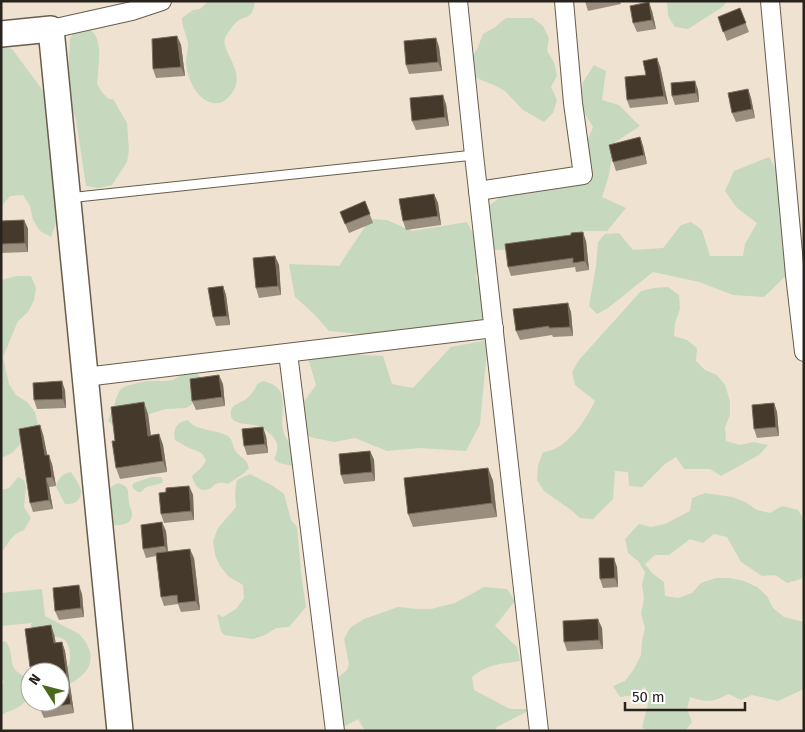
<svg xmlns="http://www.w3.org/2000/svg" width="805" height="732" font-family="'Fira Sans',sans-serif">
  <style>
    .green { fill: #c6d9bf }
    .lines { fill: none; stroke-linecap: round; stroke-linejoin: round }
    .lane-casing { stroke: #685d4d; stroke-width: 11 }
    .street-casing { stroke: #685d4d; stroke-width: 20 }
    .secondary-casing { stroke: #685d4d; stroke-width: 28 }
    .lane { stroke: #fff; stroke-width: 9 }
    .street { stroke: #fff; stroke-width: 18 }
    .secondary { stroke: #fff; stroke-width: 25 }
    .wall { fill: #9a8e7e }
    .shaded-wall { fill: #786c5d }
    .building { fill: #45392c; stroke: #786c5d }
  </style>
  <rect width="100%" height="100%" fill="#efe2d0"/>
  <g class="green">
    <path d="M209,1h46c-1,4 -1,8 -3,11 -3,6 -8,5 -13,8 -5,3 -11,12 -14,18 -4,12 16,29 11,47 -2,7 -10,17 -17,18 -20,3 -32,-24 -33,-40 0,-6 2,-13 2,-19 -1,-9 -6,-16 -6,-26l11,-8 7,-1z"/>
    <path d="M667,1h61l-7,7 -33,21 -13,-2 -7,-11z"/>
    <path d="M506,18h27l10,8 6,12 -2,13 7,11 3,14 -6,11 6,13 -4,13 -9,9 -21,-12 -18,-19 -11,-6 -13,-5 -12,-7 2,-14 7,-12 5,-13 12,-7z"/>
    <path d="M78,27c27,0 21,30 20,48 0,2 -1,5 -1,8 2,6 7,12 12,16h4l14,24 2,27 -2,12 -15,23 -13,3 -13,-2 -10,-66 -9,-26 3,-56z"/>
    <path d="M1,46l11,3 32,43 5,13 11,106 -9,26 -11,-6 -7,-11 -3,-14 -7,-11 -13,1 -9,11z"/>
    <path d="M594,65l12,6 -4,29 17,5 21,21 -26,17 -5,32 -7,22 24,11 -19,23h-25l-23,11 -24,7 -41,1 -10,-40 19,-15 87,-27 -5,-22 8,-19 -13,-21 3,-24z"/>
    <path d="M769,157l15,25 -5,29 15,49 -3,11 -27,26 -31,-2 -34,-13 -46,-10 -45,36 -11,6 -8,-8 7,-40 2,-24 7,-8 14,-1 14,17 30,-2 18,-23 10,-3 11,8 8,26h33l2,-12 12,-21 -20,-15 -12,-17 9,-20z"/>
    <path d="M370,219l17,1 25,11 55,-9 12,23 -3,33 12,25 -11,29 -94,4 -54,-5 -16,-18 -18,-16 -6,-33 50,2z"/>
    <path d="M17,276h14l5,12 -2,12 -6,12 -10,9 -15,36 6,27 7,11 11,7 8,10 3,13 -26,28 -11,5v-178z"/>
    <path d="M668,287l11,8 1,14 -5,14 -1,13 13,4 10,8 -1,13 9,9 12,5 8,10 5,16v14l-5,12 1,14 14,4 14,-3 14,3 -9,10 -38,21 -11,-7h-26l-8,-12 -11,7 -23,23 -13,-1 -1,-14 -13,-1 -2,28 -20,20 -13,-1 -9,-8 -27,-19 -7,-11 1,-15 5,-13c5,-1 11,-2 15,-5 16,-9 29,-30 37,-46l-20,-16 -3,-13 7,-12 62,-69 13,-3z"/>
    <path d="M488,340l-8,84 -14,27 -47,-3 -32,3 -32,-13 -21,4 -24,-5 -18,-19 24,-33 -9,-30 40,-1 36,2 9,28 21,4 38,-41z"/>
    <path d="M191,369l5,3 4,5 -4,13 -2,13 -8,5 -20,1 -53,16 -5,-4 5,-12 4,-13 3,-6 6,-4 20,-5h20l7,-1z"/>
    <path d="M263,381c32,7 14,32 21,53 4,10 13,17 14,28l-6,4 -13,-3 -5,-4c2,-3 4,-10 3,-15 -1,-7 -13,-16 -19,-18 -9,-3 -30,0 -27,-15 1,-7 10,-8 15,-12 5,-4 9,-9 11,-15z"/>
    <path d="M188,420c7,11 28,9 40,16 6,5 4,12 9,17 6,6 9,5 12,15l-5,5 -16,11c-3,-1 -9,-2 -12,0 -3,1 -4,4 -7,5 -10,4 -15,-5 -17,-13l10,-9 4,-6c-4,-12 -10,-9 -19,-14 -4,-2 -8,-5 -12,-7 -2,-11 1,-18 13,-20z"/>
    <path d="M71,472c3,5 9,13 10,18 1,11 -7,15 -16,14l-9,-17c2,-9 6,-13 15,-15z"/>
    <path d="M250,474l23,12 11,8 7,26 6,7 5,54 4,26 -17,20 -13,1 -11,7 -12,4 -29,-4 -3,-4 -4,-17 6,3 13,-8 8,-11 -1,-13 -14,-8 -9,-11 -5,-11 -2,-14 5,-13 18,-21 -1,-15 2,-12z"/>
    <path d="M18,477l6,3 2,7 -2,20 7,11 -7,12c-13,4 -15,13 -23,23v-63l8,-2z"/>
    <path d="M151,477h10l2,3 -1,3 -16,4 -5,5h-3l-5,-4 -1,-2 2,-3z"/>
    <path d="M118,483c13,4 9,8 11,19 0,4 3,7 3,12 0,11 -13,13 -22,10l-2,-31 4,-7z"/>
    <path d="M705,493l27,4 13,5 12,8 13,3 12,-7 16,4 6,9v57l-3,3 -14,4 -12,-8 -13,1 -21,-14 -14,-25 -13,-3 -11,9 -13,-4 -21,16h-14l-10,9 8,10 11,8 1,14 13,2 14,-5 9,-10 15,-5h14l14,3 13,6 10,9 6,12 11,9 20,5v67l-26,12 -26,-6 -11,5 -12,-6c-17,8 -21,9 -39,3l-3,12 5,13 -7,9h-39l-4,-4 7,-27 -4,-13 -12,8 -13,2 -7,-11 12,-5 9,-12 7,-14 1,-14 3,-13 -4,-14 3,-16 -2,-13 3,-13 -7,-11 -10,-8 -3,-14 14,-15 12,3 14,-3 25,-13 2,-13z"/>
    <path d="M484,587l23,2 8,12 -20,25 22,21 3,14c-19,3 -33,3 -48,16l2,13 36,19h22l-35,18 -2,4h-130l-7,-12 -22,12 1,-53 10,-8 2,-6 -5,-25 6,-11 14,-9 34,-12 20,2h13l24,-6z"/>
    <path d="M42,589l3,27 34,18c24,25 8,44 -19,54v-16c8,-4 10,-7 10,-15 0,-11 -3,-20 -15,-20 -3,0 -8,1 -12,0 -3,-1 -7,-4 -11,-6l-1,-6 1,-2 -31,3v-33z"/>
    <path d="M5,641c13,14 -3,29 25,37v20c-4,3 -6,5 -10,8 -6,5 -12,4 -19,10v-29l3,-5 -3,-4v-36z"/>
  </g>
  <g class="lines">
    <defs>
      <path id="lane" d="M68,198l406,-43"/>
      <g id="street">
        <path d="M458,1l16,154 65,576"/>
        <path d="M770,1l25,274 9,77"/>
        <path d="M51,29l81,-18 30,-10"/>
        <path d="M478,191l105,-16 -10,-72 -9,-102"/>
        <path d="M288,353l47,378"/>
        <path d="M85,377l409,-49"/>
      </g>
      <path id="secondary" d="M1,34l50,-5 69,702"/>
    </defs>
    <use href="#lane" class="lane-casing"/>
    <use href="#street" class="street-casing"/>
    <use href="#secondary" class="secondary-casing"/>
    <use href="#lane" class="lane"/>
    <use href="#street" class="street"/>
    <use href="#secondary" class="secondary"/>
  </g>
  <g class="wall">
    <path d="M585,1h35l1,3 -33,7z"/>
    <path d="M740,8l9,24 -22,9 -9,-24z"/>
    <path d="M652,11l4,18 -19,3 -4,-9z"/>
    <path d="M177,36l4,9 4,31 -29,2 -3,-9z"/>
    <path d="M436,38l3,9 3,24 -33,3 -3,-9z"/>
    <path d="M660,66l8,38 -38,4 -3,-8 19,-25z"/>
    <path d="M748,89l3,9 4,20 -19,4 -4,-9z"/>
    <path d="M698,90l1,12 -24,3 -3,-9z"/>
    <path d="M446,104l3,22 -33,4 -4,-9z"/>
    <path d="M640,137l3,9 4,18 -31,7 -3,-9z"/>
    <path d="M434,194l4,9 3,22 -35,5 -3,-9z"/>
    <path d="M365,201l8,22 -24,10 -9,-21z"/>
    <path d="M24,220l4,9v23l-27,1v-32z"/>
    <path d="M571,235l15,6 3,29 -13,2 -1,-5 -64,9 -3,-9z"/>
    <path d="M275,256l4,9 2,30 -22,3 -3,-10z"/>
    <path d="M223,286l3,9 4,30 -14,1 -3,-9z"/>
    <path d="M571,312l2,24 -20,1 -1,-2 -32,5 -4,-9z"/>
    <path d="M223,384l2,22 -29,4 -4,-9z"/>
    <path d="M65,390l1,18 -29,1 -3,-9z"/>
    <path d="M774,403l3,9 2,24 -22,2 -3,-9z"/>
    <path d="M148,414l3,21 8,-1 4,11 4,27 -47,7 -4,-11 -1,-27z"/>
    <path d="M43,434l4,21 5,9 4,22 -7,1 4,22 -20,3 -3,-9z"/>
    <path d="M266,436l2,17 -21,2 -3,-9z"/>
    <path d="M370,451l4,9 1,21 -31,3 -3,-9z"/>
    <path d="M488,468l5,13 4,36 -84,10 -5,-13z"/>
    <path d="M189,486l4,9 1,25 -30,3 -3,-9 5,-22z"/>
    <path d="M166,531l2,21 26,6 6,52 -19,2 -3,-8 -14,2 -3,-9 -5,-41 -10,2 -3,-9z"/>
    <path d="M617,567l1,20 -15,1 -3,-9z"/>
    <path d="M82,594l2,23 -25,3 -4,-9z"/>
    <path d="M602,628l1,21 -36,2 -3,-9z"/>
    <path d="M54,634l2,9 6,-1 3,9 9,62 -30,5 -4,-9 20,-37h-28l-2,-5z"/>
  </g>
  <g class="shaded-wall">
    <path d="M649,2l3,9 4,18 -4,-9z"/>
    <path d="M177,36l4,9 4,31 -4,-9z"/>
    <path d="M436,38l3,9 3,24 -4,-9z"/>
    <path d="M657,58l3,8 8,38 -4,-8z"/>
    <path d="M695,81l3,9 1,12 -3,-9z"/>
    <path d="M748,89l3,9 4,20 -3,-9z"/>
    <path d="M443,95l3,9 3,22 -4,-9z"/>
    <path d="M640,137l3,9 4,18 -3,-9z"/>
    <path d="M434,194l4,9 3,22 -3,-9z"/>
    <path d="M24,220l4,9v23l-3,-9z"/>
    <path d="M583,232l3,9 3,29 -4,-9z"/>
    <path d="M275,256l4,9 2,30 -3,-9z"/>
    <path d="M223,286l3,9 4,30 -3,-9z"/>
    <path d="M568,303l3,9 2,24 -3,-9z"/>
    <path d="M219,375l4,9 2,22 -3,-9z"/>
    <path d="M62,381l3,9 1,18 -3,-9z"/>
    <path d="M144,402l4,12 4,33 -4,-11z"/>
    <path d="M774,403l3,9 2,24 -3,-9z"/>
    <path d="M40,425l3,9 6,30 -4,-9z"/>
    <path d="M263,427l3,9 2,17 -3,-9z"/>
    <path d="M159,434l4,11 4,27 -4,-11z"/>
    <path d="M370,451l4,9 1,21 -3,-9z"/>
    <path d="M49,455l3,9 4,22 -4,-9z"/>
    <path d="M488,468l5,13 4,36 -5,-14z"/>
    <path d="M46,478l3,9 4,22 -4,-9z"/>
    <path d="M189,486l4,9 1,25 -3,-9z"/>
    <path d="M162,522l4,9 2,24 -3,-9z"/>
    <path d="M190,549l4,9 6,52 -4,-9z"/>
    <path d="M614,558l3,9 1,20 -3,-9z"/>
    <path d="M79,585l3,9 2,23 -3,-9z"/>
    <path d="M598,619l4,9 1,21 -4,-9z"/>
    <path d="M51,625l3,9 3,18 -3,-9z"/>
    <path d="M62,642l3,9 9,62 -3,-9z"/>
  </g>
  <g class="building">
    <path d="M649,2l3,18 -19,3 -3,-17z"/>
    <path d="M740,8l6,15 -23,9 -5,-15z"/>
    <path d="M177,36l4,31 -28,2 -1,-30z"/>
    <path d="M436,38l2,24 -32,3 -2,-24z"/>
    <path d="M657,58l7,38 -37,4 -2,-23 21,-2 -3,-14z"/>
    <path d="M695,81l1,12 -24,3 -1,-13z"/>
    <path d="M748,89l4,20 -20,4 -4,-20z"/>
    <path d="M443,95l2,22 -33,4 -2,-23z"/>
    <path d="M640,137l4,18 -31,7 -4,-17z"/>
    <path d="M434,194l4,22 -35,5 -4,-22z"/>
    <path d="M365,201l5,13 -25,10 -5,-12z"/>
    <path d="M24,220l1,23 -24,1v-23z"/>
    <path d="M583,232l2,29 -12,2v-5l-65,9 -3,-23 66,-9v-2z"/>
    <path d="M275,256l3,30 -22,2 -3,-30z"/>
    <path d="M223,286l4,30 -14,1 -5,-29z"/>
    <path d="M568,303l2,24 -21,1v-2l-33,5 -3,-22z"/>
    <path d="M219,375l3,22 -30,4 -2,-22z"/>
    <path d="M62,381l1,18 -29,1 -1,-17z"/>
    <path d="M144,402l4,34 11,-2 4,27 -47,7 -4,-27h3l-4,-34z"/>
    <path d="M774,403l2,24 -22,2 -2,-24z"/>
    <path d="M40,425l5,30h4l3,22 -6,1 3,22 -19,3 -11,-74z"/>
    <path d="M263,427l2,17 -21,2 -2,-17z"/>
    <path d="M370,451l2,21 -31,3 -2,-21z"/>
    <path d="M488,468l4,35 -84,11 -4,-36z"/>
    <path d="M189,486l2,25 -30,3 -2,-21 7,-1v-4z"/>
    <path d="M162,522l3,24 -22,3 -2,-24z"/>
    <path d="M190,549l6,52 -18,2 -1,-8 -16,2 -5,-44z"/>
    <path d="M599,558h15l1,20 -15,1z"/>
    <path d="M79,585l2,23 -26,3 -2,-23z"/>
    <path d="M598,619l1,21 -35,2 -1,-21z"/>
    <path d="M51,625l3,18 8,-1 9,62 -31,5 -1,-7h21v-30h-26v-6l-4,1 -5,-38z"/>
  </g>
  <rect width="805" height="732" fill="none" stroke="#28231c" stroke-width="5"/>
  <g transform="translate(45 687) rotate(306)"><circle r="24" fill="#ffffff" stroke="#a9a7a4"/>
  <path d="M0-4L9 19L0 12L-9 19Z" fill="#4b691d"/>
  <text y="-8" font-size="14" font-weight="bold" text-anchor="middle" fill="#28231c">N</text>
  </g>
  <path d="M625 702v8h120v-8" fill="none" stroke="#28231c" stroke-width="2.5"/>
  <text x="632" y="702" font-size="15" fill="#28231c" stroke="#ffffff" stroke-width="4" paint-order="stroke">50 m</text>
</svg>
